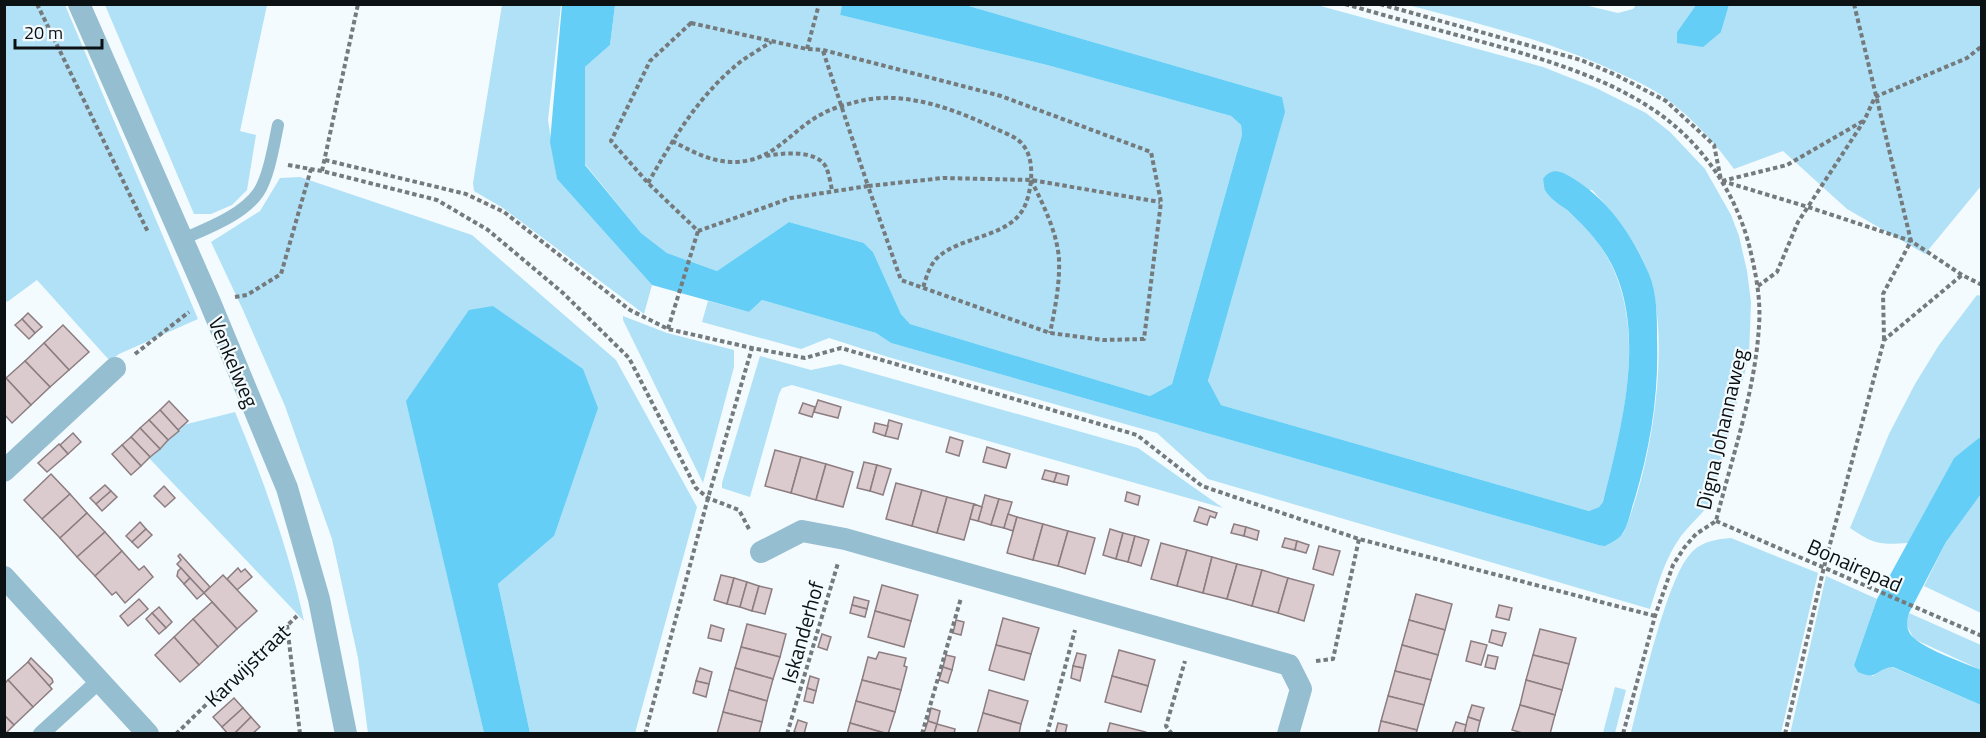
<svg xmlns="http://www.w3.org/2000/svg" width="1986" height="738" font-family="'Titillium Web',sans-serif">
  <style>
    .green { fill: #b0e1f6 }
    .water { fill: #65cef6 }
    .building { fill: #dbcace; stroke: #8c7d80; stroke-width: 1.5 }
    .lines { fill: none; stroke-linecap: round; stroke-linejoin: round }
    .path { stroke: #757a7d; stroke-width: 4; stroke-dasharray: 4.5 3; stroke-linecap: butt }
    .service { stroke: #95bed0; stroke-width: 12 }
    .pedestrian { stroke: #95bed0; stroke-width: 16 }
    .minor { stroke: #95bed0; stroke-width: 22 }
    .labels { text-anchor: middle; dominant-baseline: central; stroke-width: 4.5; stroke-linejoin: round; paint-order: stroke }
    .street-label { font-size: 21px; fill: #0c1114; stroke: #f4fbfe }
  </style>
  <rect width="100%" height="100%" fill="#f4fbfe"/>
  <g class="green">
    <path d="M962,4l355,1 226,62 53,21 50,25 24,19 35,37 26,46 8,21 8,35 4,31 -2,54 -37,144c-9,14 -21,23 -31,36 -16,22 -23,48 -31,73l-442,-130 -51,-46 -269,-76 -59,-19 -28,11 -99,-27 6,-21 41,11 13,-12 114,33 15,10 707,202 25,-11c28,-65 48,-188 27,-256 -11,-34 -34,-62 -58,-88l-47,1c21,19 43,35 58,59 47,74 20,173 0,252l-4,5 -10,4 -368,-106 -13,-23 74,-285z"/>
    <path d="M1580,4l38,9 15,-4 3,-4h60l-19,27h44l8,-27h252v181l-56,68 -78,-45 -64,-58 -49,18c-19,-26 -40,-49 -66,-69 -17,-13 -36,-21 -56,-30 -65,-30 -135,-47 -204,-65z"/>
    <path d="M5,5h60l133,314 -79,35 -9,7 -73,-81 -30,22 -2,-3z"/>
    <path d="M105,5h162l-27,126 16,4 -9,55 -15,15 -21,9h-17z"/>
    <path d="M502,5h59l-13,115 9,59 95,106 -8,29 -141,-106 -29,-17 -1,-8z"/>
    <path d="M615,5h227l-2,10 207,50 184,51 10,9 1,10 -70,249 -22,12 -240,-72 -9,-10 -28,-62 -9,-9 -75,-21 -72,49 -50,-18 -26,-20 -56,-69v-97l25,-22z"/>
    <path d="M300,177l172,58 144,125 81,147 -62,226h-105l-32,-149 56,-48 -147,-135 77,332h-116l-10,-75 -26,-119 -47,-133 -42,-96 -32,-68 49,-31 20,-33z"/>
    <path d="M1977,295l4,1v142l-27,20 -46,85c-30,2 -34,1 -58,-15l39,-94 26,-50 24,-39z"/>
    <path d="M623,316l44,17 67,17v17l-31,116 -80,-163z"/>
    <path d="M760,356l51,14 29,-6 298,84 85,60 -431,-123 -10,3 -3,6 -29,103 -28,-9v-5z"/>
    <path d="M235,412c28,67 54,138 69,209l-155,-163 34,-33z"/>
    <path d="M1981,494v119l-57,-27 22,-44z"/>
    <path d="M1731,538l87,35 -37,160h-150c10,-38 36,-159 62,-182 10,-10 25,-12 38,-13z"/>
    <path d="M1826,576l51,23 -23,66 19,11 12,-8 7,-1 89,38v28l-191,1z"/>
    <path d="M1909,613l72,32v25l-67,-31 -8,-15z"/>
    <path d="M1615,687l11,3 -11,43h-12z"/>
  </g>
  <g class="water">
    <path d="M962,4l320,93 3,15 -77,269 13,24 368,106 10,-4 4,-5c19,-77 49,-184 -2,-255 -10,-14 -21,-25 -34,-37 -7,-5 -16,-11 -21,-18 -2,-3 -2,-9 -3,-13 10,-13 19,-7 31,0 35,22 59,57 75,95 8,20 8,42 8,63 2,56 -6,107 -22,161 -4,11 -6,25 -12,35 -4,6 -11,9 -18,13l-7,-1 -707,-202 -15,-10 -114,-33 -13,12 -97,-27 -95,-106 -7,-37 12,-137h53l-5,40 -25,22v98l56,68 26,20 50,18 72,-49 75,21 9,9 28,62 9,10 240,72 22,-12 70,-249 -1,-10 -10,-9 -184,-51 -207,-50 2,-10z"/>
    <path d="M1696,5h33l-8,27 -18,15 -26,-4v-11z"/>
    <path d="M493,306l90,63 15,39 -44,128 -56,48 32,149h-46l-78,-332 63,-91z"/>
    <path d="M1979,438h2v56l-35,48 -37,71c-2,7 -3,12 0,19 7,15 56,31 72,38v35l-88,-38c-19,2 -14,14 -35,5l-4,-7 23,-66 77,-141z"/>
  </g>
  <g class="building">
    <path d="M28,313l14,14 -7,6 -13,-14z"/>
    <path d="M22,319l13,14 -6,6 -14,-14z"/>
    <path d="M63,325l26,27 -20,18 -25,-27z"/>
    <path d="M44,343l25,27 -19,17 -25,-26z"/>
    <path d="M25,361l25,26 -19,18 -25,-27z"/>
    <path d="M4,376l27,29 -19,18 -8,-9z"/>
    <path d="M818,400l23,7 -3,11 -24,-6z"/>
    <path d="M169,401l19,20 -10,9 -18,-20z"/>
    <path d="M803,403l12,4 -3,10 -13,-4z"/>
    <path d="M160,410l19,21 -11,9 -19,-20z"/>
    <path d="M149,420l19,20 -8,9 -20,-21z"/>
    <path d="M889,420l13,4 -4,15 -13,-3z"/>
    <path d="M875,423l13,3 -3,10 -12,-4z"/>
    <path d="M140,428l20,21 -10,8 -19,-20z"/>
    <path d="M73,433l8,9 -13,12 -8,-9z"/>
    <path d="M131,437l19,20 -9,9 -19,-21z"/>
    <path d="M950,437l13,4 -4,15 -13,-4z"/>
    <path d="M59,444l9,10 -21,18 -9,-9z"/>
    <path d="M122,445l19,21 -10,9 -19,-21z"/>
    <path d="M987,447l23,7 -4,14 -23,-6z"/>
    <path d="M775,450l26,7 -10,36 -26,-7z"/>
    <path d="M801,457l25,7 -10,36 -25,-7z"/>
    <path d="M864,462l13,3 -7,26 -13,-3z"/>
    <path d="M826,464l27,8 -10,35 -27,-7z"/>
    <path d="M877,465l14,4 -8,26 -13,-4z"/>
    <path d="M1045,470l12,3 -3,9 -12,-3z"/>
    <path d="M1057,473l12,3 -2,9 -13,-3z"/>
    <path d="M51,474l19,20 -28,25 -18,-19z"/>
    <path d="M896,483l26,7 -10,36 -26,-7z"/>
    <path d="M105,485l6,6 -15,13 -6,-6z"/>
    <path d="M164,486l11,12 -10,9 -11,-11z"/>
    <path d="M922,490l25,7 -10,36 -25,-7z"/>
    <path d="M111,491l6,6 -15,14 -6,-7z"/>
    <path d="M1127,492l13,4 -2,9 -13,-4z"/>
    <path d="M70,494l17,19 -27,25 -18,-19z"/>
    <path d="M985,495l14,4 -8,26 -13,-4z"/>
    <path d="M947,497l27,7 -10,36 -27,-7z"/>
    <path d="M999,499l13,3 -8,26 -13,-3z"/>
    <path d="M974,504l8,3 -4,14 -8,-2z"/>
    <path d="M1199,507l18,6 -2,5 -5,-2 -3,9 -13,-4z"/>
    <path d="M87,513l18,19 -28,25 -17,-19z"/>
    <path d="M1008,514l9,3 -4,14 -9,-3z"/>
    <path d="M1017,517l26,7 -10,36 -26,-7z"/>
    <path d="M140,522l6,7 -14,13 -6,-6z"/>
    <path d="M1043,524l25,7 -10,35 -25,-6z"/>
    <path d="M1234,524l12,3 -2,9 -13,-3z"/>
    <path d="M1246,527l13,4 -2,9 -13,-4z"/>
    <path d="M146,529l6,6 -14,13 -6,-6z"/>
    <path d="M1110,529l13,4 -7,26 -13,-4z"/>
    <path d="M1068,531l27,7 -10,36 -27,-8z"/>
    <path d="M105,532l17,19 -27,25 -18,-19z"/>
    <path d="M1123,533l12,3 -7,26 -12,-3z"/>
    <path d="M1135,536l14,4 -8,26 -13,-4z"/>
    <path d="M1285,538l12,3 -2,9 -13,-3z"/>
    <path d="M1297,541l12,4 -3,8 -11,-3z"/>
    <path d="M1161,543l26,7 -10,36 -26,-7z"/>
    <path d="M1319,546l21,5 -7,24 -20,-6z"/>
    <path d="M1187,550l25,7 -9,36 -26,-7z"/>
    <path d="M122,551l17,19 5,-4 9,11 -28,26 -9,-11 -4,3 -17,-19z"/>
    <path d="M180,554l30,33 -6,6 -27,-29 4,-4 -3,-4z"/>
    <path d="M1212,557l25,7 -10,35 -24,-6z"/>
    <path d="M1237,564l25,6 -10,36 -25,-7z"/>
    <path d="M181,568l9,10 -6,6 -7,-8 1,-5z"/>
    <path d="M238,568l3,4 4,-3 7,8 -15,13 -10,-11z"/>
    <path d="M1262,570l26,8 -10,35 -26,-7z"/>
    <path d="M223,575l34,36 -20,18 -33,-36z"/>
    <path d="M721,575l13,3 -7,26 -13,-4z"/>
    <path d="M190,578l14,15 -7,6 -13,-15z"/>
    <path d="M734,578l13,4 -7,25 -13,-3z"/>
    <path d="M1288,578l26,7 -10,36 -26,-8z"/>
    <path d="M747,582l12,4 -7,25 -12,-4z"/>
    <path d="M882,585l36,10 -7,26 -36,-10z"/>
    <path d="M759,586l13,3 -7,25 -13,-3z"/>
    <path d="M1416,594l36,10 -7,26 -36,-10z"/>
    <path d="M854,597l15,4 -2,8 -15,-4z"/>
    <path d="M139,599l9,10 -20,17 -8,-10z"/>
    <path d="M212,602l25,27 -19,18 -25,-28z"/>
    <path d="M852,605l15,4 -2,8 -15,-4z"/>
    <path d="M1499,605l13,3 -3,12 -13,-3z"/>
    <path d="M159,607l13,15 -6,6 -14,-15z"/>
    <path d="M875,611l36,10 -7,26 -36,-10z"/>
    <path d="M152,613l14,15 -7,6 -13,-15z"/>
    <path d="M1003,618l36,10 -8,26 -35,-9z"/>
    <path d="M193,619l25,28 -19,18 -25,-28z"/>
    <path d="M956,620l8,2 -3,13 -8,-2z"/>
    <path d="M1409,620l36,10 -7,25 -36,-10z"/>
    <path d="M747,624l39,10 -6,23 -39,-10z"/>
    <path d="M711,625l13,4 -3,12 -13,-3z"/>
    <path d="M1540,629l36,9 -7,26 -36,-9z"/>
    <path d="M1492,630l14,3 -4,13 -13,-4z"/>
    <path d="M822,634l9,3 -4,13 -9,-3z"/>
    <path d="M174,637l25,28 -19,17 -25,-27z"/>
    <path d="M1471,641l16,4 -6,20 -15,-4z"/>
    <path d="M996,645l35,9 -7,26 -35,-10z"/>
    <path d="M1402,645l36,10 -7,25 -36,-9z"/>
    <path d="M741,647l39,10 -7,22 -38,-11z"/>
    <path d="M1119,650l36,10 -7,26 -36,-10z"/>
    <path d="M879,652l27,6 -2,8 3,1 -6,23 -39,-10 6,-23 8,2z"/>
    <path d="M1077,653l9,2 -3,13 -10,-2z"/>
    <path d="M946,655l9,2 -3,13 -9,-3z"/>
    <path d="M1488,655l10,2 -3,12 -10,-2z"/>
    <path d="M1533,655l36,9 -7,26 -36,-10z"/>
    <path d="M31,658l21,21 1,3 -4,4 -21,-24z"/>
    <path d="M28,662l24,27 -19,18 -25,-27z"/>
    <path d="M1073,666l10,2 -3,13 -9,-3z"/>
    <path d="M943,667l9,3 -4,13 -9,-3z"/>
    <path d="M700,668l12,4 -3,12 -13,-3z"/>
    <path d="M735,668l38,11 -6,22 -38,-11z"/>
    <path d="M1395,671l36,9 -7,25 -36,-9z"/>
    <path d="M810,676l9,3 -3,12 -9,-3z"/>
    <path d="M1112,676l36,10 -7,26 -36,-10z"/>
    <path d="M8,680l25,27 -19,18 -10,-10v-31z"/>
    <path d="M862,680l39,10 -6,22 -39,-11z"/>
    <path d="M1526,680l36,10 -7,25 -35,-10z"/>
    <path d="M696,681l13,3 -3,13 -13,-4z"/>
    <path d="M807,688l9,3 -3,12 -9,-2z"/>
    <path d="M729,690l38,11 -5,21 -39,-10z"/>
    <path d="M989,690l39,11 -7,23 -38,-11z"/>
    <path d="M1388,696l36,9 -7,25 -36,-9z"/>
    <path d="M234,698l9,10 -21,19 -9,-10z"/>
    <path d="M856,701l39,11 -7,22 -38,-11z"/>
    <path d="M1472,705l12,3 -4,13 -12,-4z"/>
    <path d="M1520,705l35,10 -5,19h-24l-14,-4z"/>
    <path d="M243,708l8,9 -17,17h-6l-6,-7z"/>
    <path d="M931,708l9,3 -3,13 -9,-3z"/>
    <path d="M723,712l39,10 -3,12h-42z"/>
    <path d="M983,713l38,11 -2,10h-42z"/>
    <path d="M4,715l10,10 -9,9h-1z"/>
    <path d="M251,717l9,10 -8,7h-18z"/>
    <path d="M1468,717l12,4 -3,13 -13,-2z"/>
    <path d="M798,720l9,3 -3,11 -10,-2z"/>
    <path d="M928,721l9,3 -3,10 -10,-1z"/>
    <path d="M1381,721l36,9 -1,4h-38z"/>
    <path d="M1456,722l10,3 -2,9 -12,-1z"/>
    <path d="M850,723l38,11h-41z"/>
    <path d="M1058,723l9,2 -2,9h-10z"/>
    <path d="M1110,723l36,9v2h-39z"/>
    <path d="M937,724l18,5 -1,5h-20z"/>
  </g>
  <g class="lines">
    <g class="path">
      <path d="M37,4l111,228"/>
      <path d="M1345,4c41,12 82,23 123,34 69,19 153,41 208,89 36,31 63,76 74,122 6,25 11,51 9,77 -4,66 -27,131 -43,195l-20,13 -12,14 -11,17 -18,51 -32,118"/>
      <path d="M1380,4l201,56 35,15 50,26 48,44 7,35"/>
      <path d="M1854,4l57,237 -28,53 1,45"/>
      <path d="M691,23l116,26 16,1 178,46 150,56 10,50 -17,137 -41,1 -53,-7 -149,-53 -33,-94 -77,12 -93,33 -50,-48 -37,-42 39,-80z"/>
      <path d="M807,49l12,-45"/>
      <path d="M823,51l45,135 75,-8 88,2 129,22"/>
      <path d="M672,141c25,13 48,26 78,19 28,-6 46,-33 72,-46 10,-6 23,-9 34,-12 46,-13 99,7 140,27 9,4 21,8 27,16 12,14 9,42 3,58 -13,36 -65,31 -90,56 -7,8 -10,19 -13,29"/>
      <path d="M766,156c16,-3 50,-7 60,11 3,7 5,17 6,24"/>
      <path d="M325,160l141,34 38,18 126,98 38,19 84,19 53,10 36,-10 296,87 65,51 157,53 296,77"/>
      <path d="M288,165l34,6 115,29 51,30 75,63 66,65 67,130 12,10 31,12 10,19"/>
      <path d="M322,171l36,-167"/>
      <path d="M1031,180c12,24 26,52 28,79 1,25 -4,50 -9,74"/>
      <path d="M1722,181l86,26 103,34 51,34 20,10"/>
      <path d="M1722,181l65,-16 76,-44"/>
      <path d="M648,183c24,-42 48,-83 85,-115 11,-10 26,-18 38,-26"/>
      <path d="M1758,286l19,-14 21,-50 66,-101 11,-24 92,-39 15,-12"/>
      <path d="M235,297l12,-2 34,-21 30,-105"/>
      <path d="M668,329l30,-98"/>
      <path d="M135,354l54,-42"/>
      <path d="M1716,521l266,115"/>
      <path d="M287,625l13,109"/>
      <path d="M1316,661l17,-2 26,-120"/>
      <path d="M176,734l121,-118"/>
      <path d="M645,734l63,-236 44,-150"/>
      <path d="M787,734l51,-171"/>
      <path d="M922,734l39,-136"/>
      <path d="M1047,734l28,-104"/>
      <path d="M1172,734l-6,-8 19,-65"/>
      <path d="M1785,734l39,-167 60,-227 78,-65"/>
    </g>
    <path class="service" d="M181,240c24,-11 61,-24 77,-47 11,-16 16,-49 20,-68"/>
    <path class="pedestrian" d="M41,734l58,-53"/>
    <g class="minor">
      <path d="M79,4l130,296 78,188 32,111 27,135"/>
      <path d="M4,471l111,-103"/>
      <path d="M761,552l41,-21 43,8 444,126 12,24 -13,45"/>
      <path d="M4,577l144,157"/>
    </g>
  </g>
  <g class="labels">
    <g class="street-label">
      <text transform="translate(234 362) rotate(67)">Venkelweg</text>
      <text transform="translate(1721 429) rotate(-77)">Digna Johannaweg</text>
      <text transform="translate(1855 565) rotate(24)">Bonairepad</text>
      <text transform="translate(802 632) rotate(-74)">Iskanderhof</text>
      <text transform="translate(247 665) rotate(-44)">Karwijstraat</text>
    </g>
  </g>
  <rect width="1986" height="738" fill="none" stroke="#0c1114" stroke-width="12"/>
  <path d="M15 39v9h87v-9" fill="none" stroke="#0c1114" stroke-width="3"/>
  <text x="24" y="39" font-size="18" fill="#0c1114" stroke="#f4fbfe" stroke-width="4.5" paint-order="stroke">20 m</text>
</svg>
